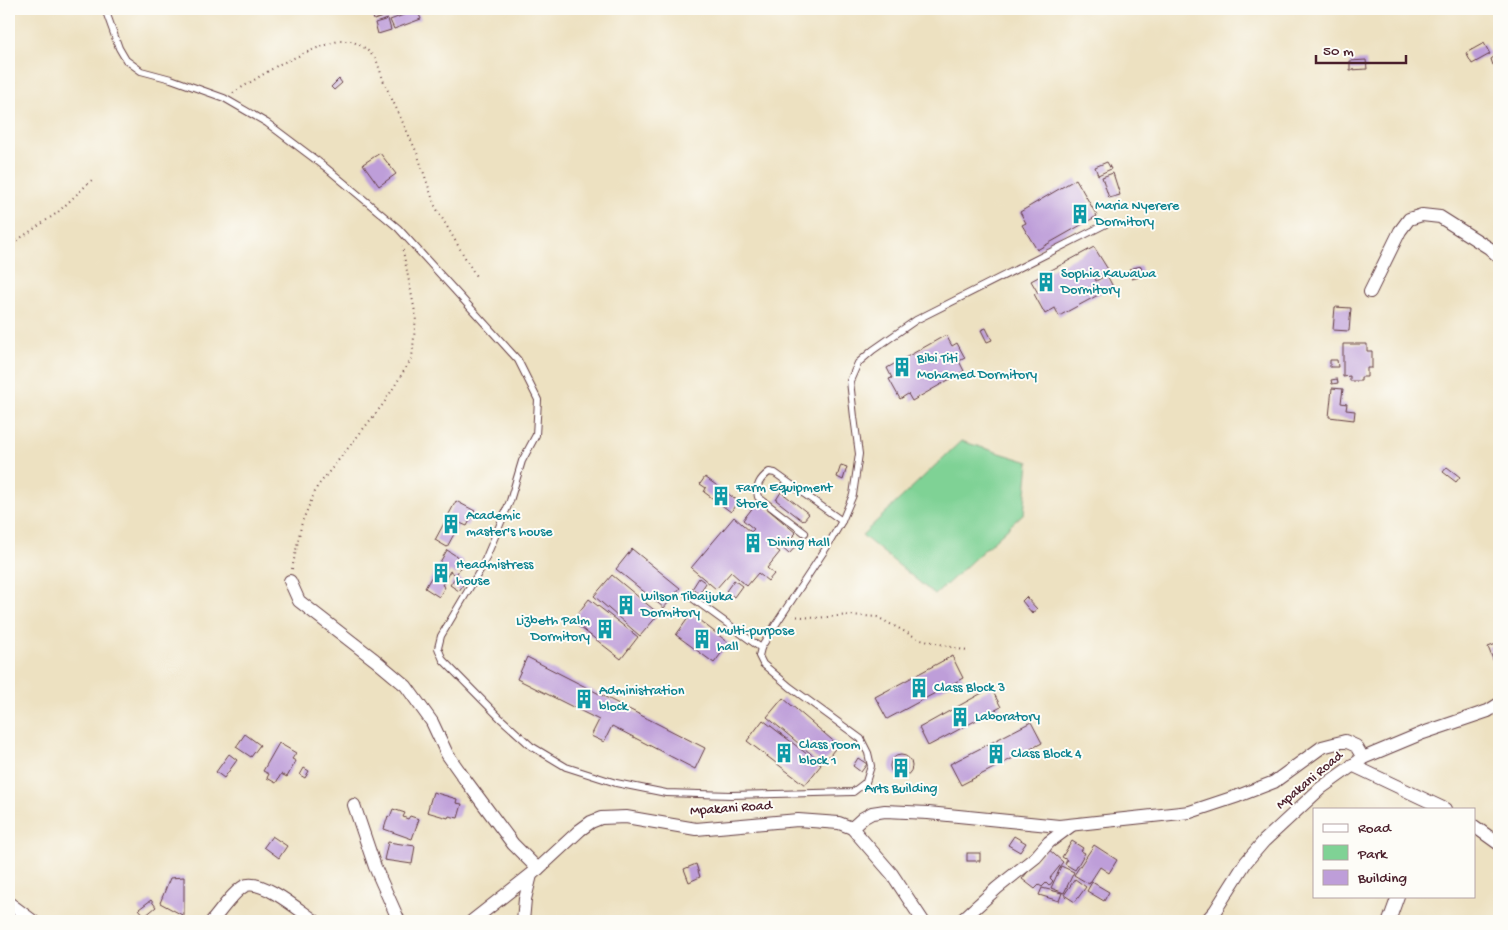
<svg xmlns="http://www.w3.org/2000/svg" width="1508" height="930" font-family="'Gochi Hand',sans-serif">
  <style>
    .green { fill: #7fd295; stroke: #647860 }
    .building { fill: #be9ed9 }
    .lines { fill: none; stroke-linecap: round; stroke-linejoin: round }
    .lane-casing { stroke: #623c42; stroke-width: 8 }
    .street-casing { stroke: #623c42; stroke-width: 14 }
    .path { stroke: #623c42; stroke-width: 2; stroke-dasharray: 1 4; stroke-linecap: butt }
    .lane { stroke: #fff; stroke-width: 6 }
    .street { stroke: #fff; stroke-width: 12 }
    .labels { text-anchor: middle; dominant-baseline: central; stroke-width: 4; stroke-linejoin: round; paint-order: stroke }
    .culture-label { font-size: 14px; fill: #0d838f; stroke: #fdfcf7; text-anchor: start }
    .street-label { font-size: 14px; fill: #4a1f2b; stroke: #fdfcf7 }
  </style>
  <rect width="100%" height="100%" fill="#fdfcf7"/>
  <filter id="ink" filterUnits="userSpaceOnUse"><feTurbulence type="fractalNoise" baseFrequency=".02" numOctaves="2"/><feDisplacementMap in="SourceGraphic" scale="10" xChannelSelector="R" yChannelSelector="G"/><feConvolveMatrix kernelMatrix="1 2 1 2 8 2 1 2 1" color-interpolation-filters="sRGB"/></filter>
  <filter id="wash" filterUnits="userSpaceOnUse"><feTurbulence type="fractalNoise" baseFrequency=".0096" numOctaves="4" result="noise"/><feDisplacementMap in="SourceGraphic" scale="20" xChannelSelector="R" yChannelSelector="G"/><feGaussianBlur stdDeviation="1.12" result="paint"/><feColorMatrix in="noise" values="0 0 0 0 0 0 0 0 0 0 0 0 0 0 0 0 0 1.4 0 .05"/><feComposite in="paint" operator="in"/></filter>
  <g filter="url(#wash)">
    <rect width="100%" height="100%" fill="#ede1c1"/>
    <path class="green" d="M961,441l68,21 -5,51 -89,82 -73,-60z"/>
    <g id="blocks">
      <g class="building">
        <path d="M376,9h13l2,5 -17,6 -3,-10z"/>
        <path d="M417,10l4,9 -27,10 -4,-9z"/>
        <path d="M388,19l3,11 -13,4 -3,-11z"/>
        <path d="M1484,43l6,11 -18,10 -6,-11z"/>
        <path d="M1495,56l3,7 -5,2 -2,-6z"/>
        <path d="M1366,60l1,9 -17,1v-9z"/>
        <path d="M339,79l3,4 -8,7 -3,-3z"/>
        <path d="M380,153l16,21 -17,12 -16,-22z"/>
        <path d="M1107,162l4,7 -13,6 -3,-8z"/>
        <path d="M1113,173l7,22 -11,3 -7,-21z"/>
        <path d="M1076,179l21,37 -60,34 -15,-25 4,-2 -6,-11z"/>
        <path d="M1094,247l15,24 -14,8 1,2 11,-6 6,12 -54,29 -4,-8 -10,6 -11,-20 4,-1 -7,-12z"/>
        <path d="M1141,266l2,10 -11,3 -3,-10z"/>
        <path d="M1335,307l16,1 -2,23 -16,-1z"/>
        <path d="M986,328l6,12 -5,2 -6,-12z"/>
        <path d="M946,335l6,11 5,-3 8,15 -6,3 5,10 -52,30 -4,-7 -8,5 -11,-20 3,-1 -5,-10z"/>
        <path d="M1343,344h24v7h5v17h-5v9h-6v4h-11v-5l-7,1z"/>
        <path d="M1330,360h7l1,7h-8z"/>
        <path d="M1337,379l1,4 -6,1 -1,-4z"/>
        <path d="M1332,388l11,1 -2,14 6,1 -1,6 9,1 -1,9 -25,-3z"/>
        <path d="M841,465l6,2 -4,13 -6,-3z"/>
        <path d="M1447,467l13,10 -4,5 -13,-10z"/>
        <path d="M705,477l33,24 -7,11 -27,-20 2,-4 -6,-4z"/>
        <path d="M781,492l28,22 -6,7 -27,-21z"/>
        <path d="M456,501l19,10 -8,15 -7,-3 -13,24 -12,-7z"/>
        <path d="M758,501l38,32 -7,7 7,6 -7,8 -9,-8 -3,4 3,2 -13,16 7,6 -6,7 -10,-8 -11,13 -16,-14 -15,17 -25,-21 43,-51 17,15 3,-3 -11,-9z"/>
        <path d="M632,549l48,39 -16,20 -48,-39z"/>
        <path d="M447,550l17,11 -8,14 -6,-4 -8,14 3,2 -6,10 -14,-9z"/>
        <path d="M612,575l47,39 -19,22 -46,-40z"/>
        <path d="M456,576l9,6 -6,9 -9,-6z"/>
        <path d="M699,578l7,5 -7,11 -7,-5z"/>
        <path d="M734,580l8,6 -8,11 -8,-6z"/>
        <path d="M1026,597l11,12 -5,4 -10,-12z"/>
        <path d="M589,599l49,38 -17,22 -49,-38z"/>
        <path d="M691,614l38,29 -15,20 -38,-28z"/>
        <path d="M1499,643v17l-5,2 -6,-15z"/>
        <path d="M952,656l11,22 -76,41 -12,-22z"/>
        <path d="M527,657l178,91 -10,21 -83,-43 -8,16 -13,-6 8,-16 -82,-41z"/>
        <path d="M1499,674v10l-2,1 -3,-9z"/>
        <path d="M991,688l10,19 -73,39 -9,-18z"/>
        <path d="M783,698l55,47 -15,19 -56,-47z"/>
        <path d="M763,720l58,45 -16,20 -58,-44z"/>
        <path d="M1031,722l11,21 -81,42 -11,-21z"/>
        <path d="M245,734l15,11 -9,12 -15,-10z"/>
        <path d="M279,743l17,10 -4,6 4,2 -9,16 -6,-3 -5,9 -9,-5 2,-4 -6,-3z"/>
        <path d="M229,754l8,6 -13,18 -8,-6z"/>
        <circle cx="901" cy="766" r="11"/>
        <path d="M858,758l9,6 -6,8 -8,-6z"/>
        <path d="M304,768l5,3 -4,7 -5,-3z"/>
        <path d="M433,792l24,7 -1,4 6,1 -4,14 -9,-2 -1,2 -21,-6z"/>
        <path d="M393,809l12,4 -2,4 5,2 2,-3 9,3 -7,20 -28,-10 4,-13 2,1z"/>
        <path d="M272,836l15,10 -8,12 -15,-11z"/>
        <path d="M1014,836l12,7 -6,9 -12,-7z"/>
        <path d="M1072,841l11,7 -2,3 4,2 -10,17 -10,-6 2,-4 -5,-3z"/>
        <path d="M388,842l27,4 -3,18 -28,-4z"/>
        <path d="M1094,845l23,15 -8,13 -9,-6 -11,17 -15,-9z"/>
        <path d="M1047,848l16,14 -13,16 3,3 -4,5 -3,-3 -4,4 -3,-2 -4,4 -13,-10z"/>
        <rect x="967" y="853" width="13" height="8"/>
        <path d="M696,864l4,13 -11,5 -5,-13z"/>
        <path d="M1061,866l13,6 -10,21 -13,-5z"/>
        <path d="M184,877v39l-24,-13 10,-25z"/>
        <path d="M1075,879l11,8 -11,15 -11,-7z"/>
        <path d="M1092,882l17,10 -5,9 -17,-10z"/>
        <path d="M1042,888l20,5 -3,8 -20,-6z"/>
        <path d="M151,900l5,7 -11,9 -6,-7z"/>
        <path d="M298,913l11,8h-17z"/>
        <path d="M566,915l10,4 2,-4 11,4 -1,2h-24z"/>
      </g>
    </g>
  </g>
  <g filter="url(#ink)">
    <use href="#blocks" fill-opacity="0" stroke="#623c42" stroke-width="1"/>
    <g class="lines">
      <defs>
        <g id="lane">
          <path d="M105,9l14,39 7,12 15,11 30,8 53,19 43,25 57,43 74,62 120,132 20,40 -2,35 -14,26 -12,40 -28,66 -41,69 -3,12 5,12 57,58 31,28 35,21 50,16 50,10 65,2 122,-3 13,-10 5,-16 -3,-13 -7,-14 -71,-52 -27,-23 -4,-8 2,-8 13,-21 54,-82 14,-24 11,-26 6,-41 -5,-37 -4,-36 8,-18 15,-13 43,-30 190,-96"/>
          <path d="M805,533l-47,-36c-3,-11 2,-18 11,-25l6,1 67,48"/>
          <path d="M688,595l73,53"/>
        </g>
        <g id="street">
          <path d="M1370,292l30,-61 9,-12 13,-4 18,2 49,31 10,9"/>
          <path d="M290,581l9,20 76,59 31,26 26,36 15,32 17,24 49,66 25,25"/>
          <path d="M1352,765l93,44"/>
          <path d="M354,805l21,62 24,54"/>
          <path d="M1474,826l25,18"/>
          <path d="M852,828l11,-10 9,-5 13,-2 43,2 131,13 131,-14 48,-16 36,-14 48,-35 23,-6 11,5 7,12"/>
          <path d="M9,903l24,18"/>
          <path d="M212,921c8,-9 24,-33 35,-36 18,-4 53,26 68,36"/>
          <path d="M472,921l66,-52 42,-39 11,-8 10,-4 25,-1 70,12 102,-9 41,3 13,5 40,46 31,47"/>
          <path d="M523,921l2,-22 6,-24"/>
          <path d="M961,921l36,-33 39,-31 13,-15 23,-17"/>
          <path d="M1206,921l9,-10 31,-49 18,-21 57,-53 42,-30 60,-25 65,-22 11,-7"/>
          <path d="M1389,921l9,-25"/>
        </g>
      </defs>
      <use href="#lane" class="lane-casing"/>
      <use href="#street" class="street-casing"/>
      <g class="path">
        <path d="M233,93l47,-29 37,-16 21,-7h14l13,7 11,11 8,23 33,71 18,53 42,72"/>
        <path d="M9,246l48,-33 37,-35"/>
        <path d="M292,569l10,-47 15,-35 67,-84 28,-45 4,-41 -14,-71"/>
        <path d="M792,616l23,2 35,-3 27,2 40,21 50,13"/>
      </g>
      <use href="#lane" class="lane"/>
      <use href="#street" class="street"/>
    </g>
  </g>
  <defs>
    <symbol id="building-bare" viewBox="-9 -9 18 18"><path d="M-4-6H4V6H1V3H-1V6H-4ZM-2.5-4.3h1.7v1.8h-1.7ZM.8-4.3h1.7v1.8H.8ZM-2.5-1h1.7V.8h-1.7ZM.8-1h1.7V.8H.8Z" fill="#0f9aa8" stroke="#fdfcf7" stroke-width="2.5" paint-order="stroke"/></symbol>
  </defs>
  <g fill-rule="evenodd">
    <use href="#building-bare" x="1066" y="200" width="28" height="28"/>
    <use href="#building-bare" x="1032" y="268" width="28" height="28"/>
    <use href="#building-bare" x="888" y="353" width="28" height="28"/>
    <use href="#building-bare" x="707" y="482" width="28" height="28"/>
    <use href="#building-bare" x="437" y="510" width="28" height="28"/>
    <use href="#building-bare" x="739" y="529" width="28" height="28"/>
    <use href="#building-bare" x="427" y="559" width="28" height="28"/>
    <use href="#building-bare" x="612" y="591" width="28" height="28"/>
    <use href="#building-bare" x="591" y="615" width="28" height="28"/>
    <use href="#building-bare" x="688" y="625" width="28" height="28"/>
    <use href="#building-bare" x="905" y="674" width="28" height="28"/>
    <use href="#building-bare" x="570" y="685" width="28" height="28"/>
    <use href="#building-bare" x="946" y="703" width="28" height="28"/>
    <use href="#building-bare" x="770" y="739" width="28" height="28"/>
    <use href="#building-bare" x="982" y="740" width="28" height="28"/>
    <use href="#building-bare" x="887" y="754" width="28" height="28"/>
  </g>
  <g class="labels">
    <g class="culture-label">
      <text x="1095" y="206">Maria Nyerere<tspan x="1095" dy="16">Dormitory</tspan></text>
      <text x="1061" y="274">Sophia Kawawa<tspan x="1061" dy="16">Dormitory</tspan></text>
      <text x="917" y="359">Bibi Titi<tspan x="917" dy="16">Mohamed Dormitory</tspan></text>
      <text x="736" y="488">Farm Equipment<tspan x="736" dy="16">Store</tspan></text>
      <text x="466" y="516">Academic<tspan x="466" dy="16">master's house</tspan></text>
      <text x="768" y="543">Dining Hall</text>
      <text x="456" y="565">Headmistress<tspan x="456" dy="16">house</tspan></text>
      <text x="641" y="597">Wilson Tibaijuka<tspan x="641" dy="16">Dormitory</tspan></text>
      <text x="590" y="621" text-anchor="end">Lizbeth Palm<tspan x="590" dy="16">Dormitory</tspan></text>
      <text x="717" y="631">Multi-purpose<tspan x="717" dy="16">hall</tspan></text>
      <text x="934" y="688">Class Block 3</text>
      <text x="599" y="691">Administration<tspan x="599" dy="16">block</tspan></text>
      <text x="975" y="717">Laboratory</text>
      <text x="799" y="745">Class room<tspan x="799" dy="16">block 1</tspan></text>
      <text x="1011" y="754">Class Block 4</text>
      <text x="901" y="789" text-anchor="middle">Arts Building</text>
    </g>
    <g class="street-label">
      <text transform="translate(1310 781) rotate(-40)">Mpakani Road</text>
      <text transform="translate(731 809) rotate(-4)">Mpakani Road</text>
    </g>
  </g>
  <rect width="1508" height="930" fill="none" stroke="#fdfcf7" stroke-width="30"/>
  <rect x="1313" y="808" width="162" height="90" fill="#fdfcf7" stroke="#b5a4a5"/>
  <rect x="1323" y="824" width="25" height="8" fill="#ffffff" stroke="#b5a4a5"/>
  <text x="1358" y="832" font-size="15" fill="#4a1f2b">Road</text>
  <rect x="1323" y="845" width="25" height="15" fill="#7fd295" stroke="#b5a4a5"/>
  <text x="1358" y="858" font-size="15" fill="#4a1f2b">Park</text>
  <rect x="1323" y="870" width="25" height="15" fill="#be9ed9" stroke="#b5a4a5"/>
  <text x="1358" y="882" font-size="15" fill="#4a1f2b">Building</text>
  <path d="M1316 55v8h90v-8" fill="none" stroke="#4a1f2b" stroke-width="2.5"/>
  <text x="1323" y="55" font-size="15" fill="#4a1f2b" stroke="#fdfcf7" stroke-width="4" paint-order="stroke">50 m</text>
</svg>
